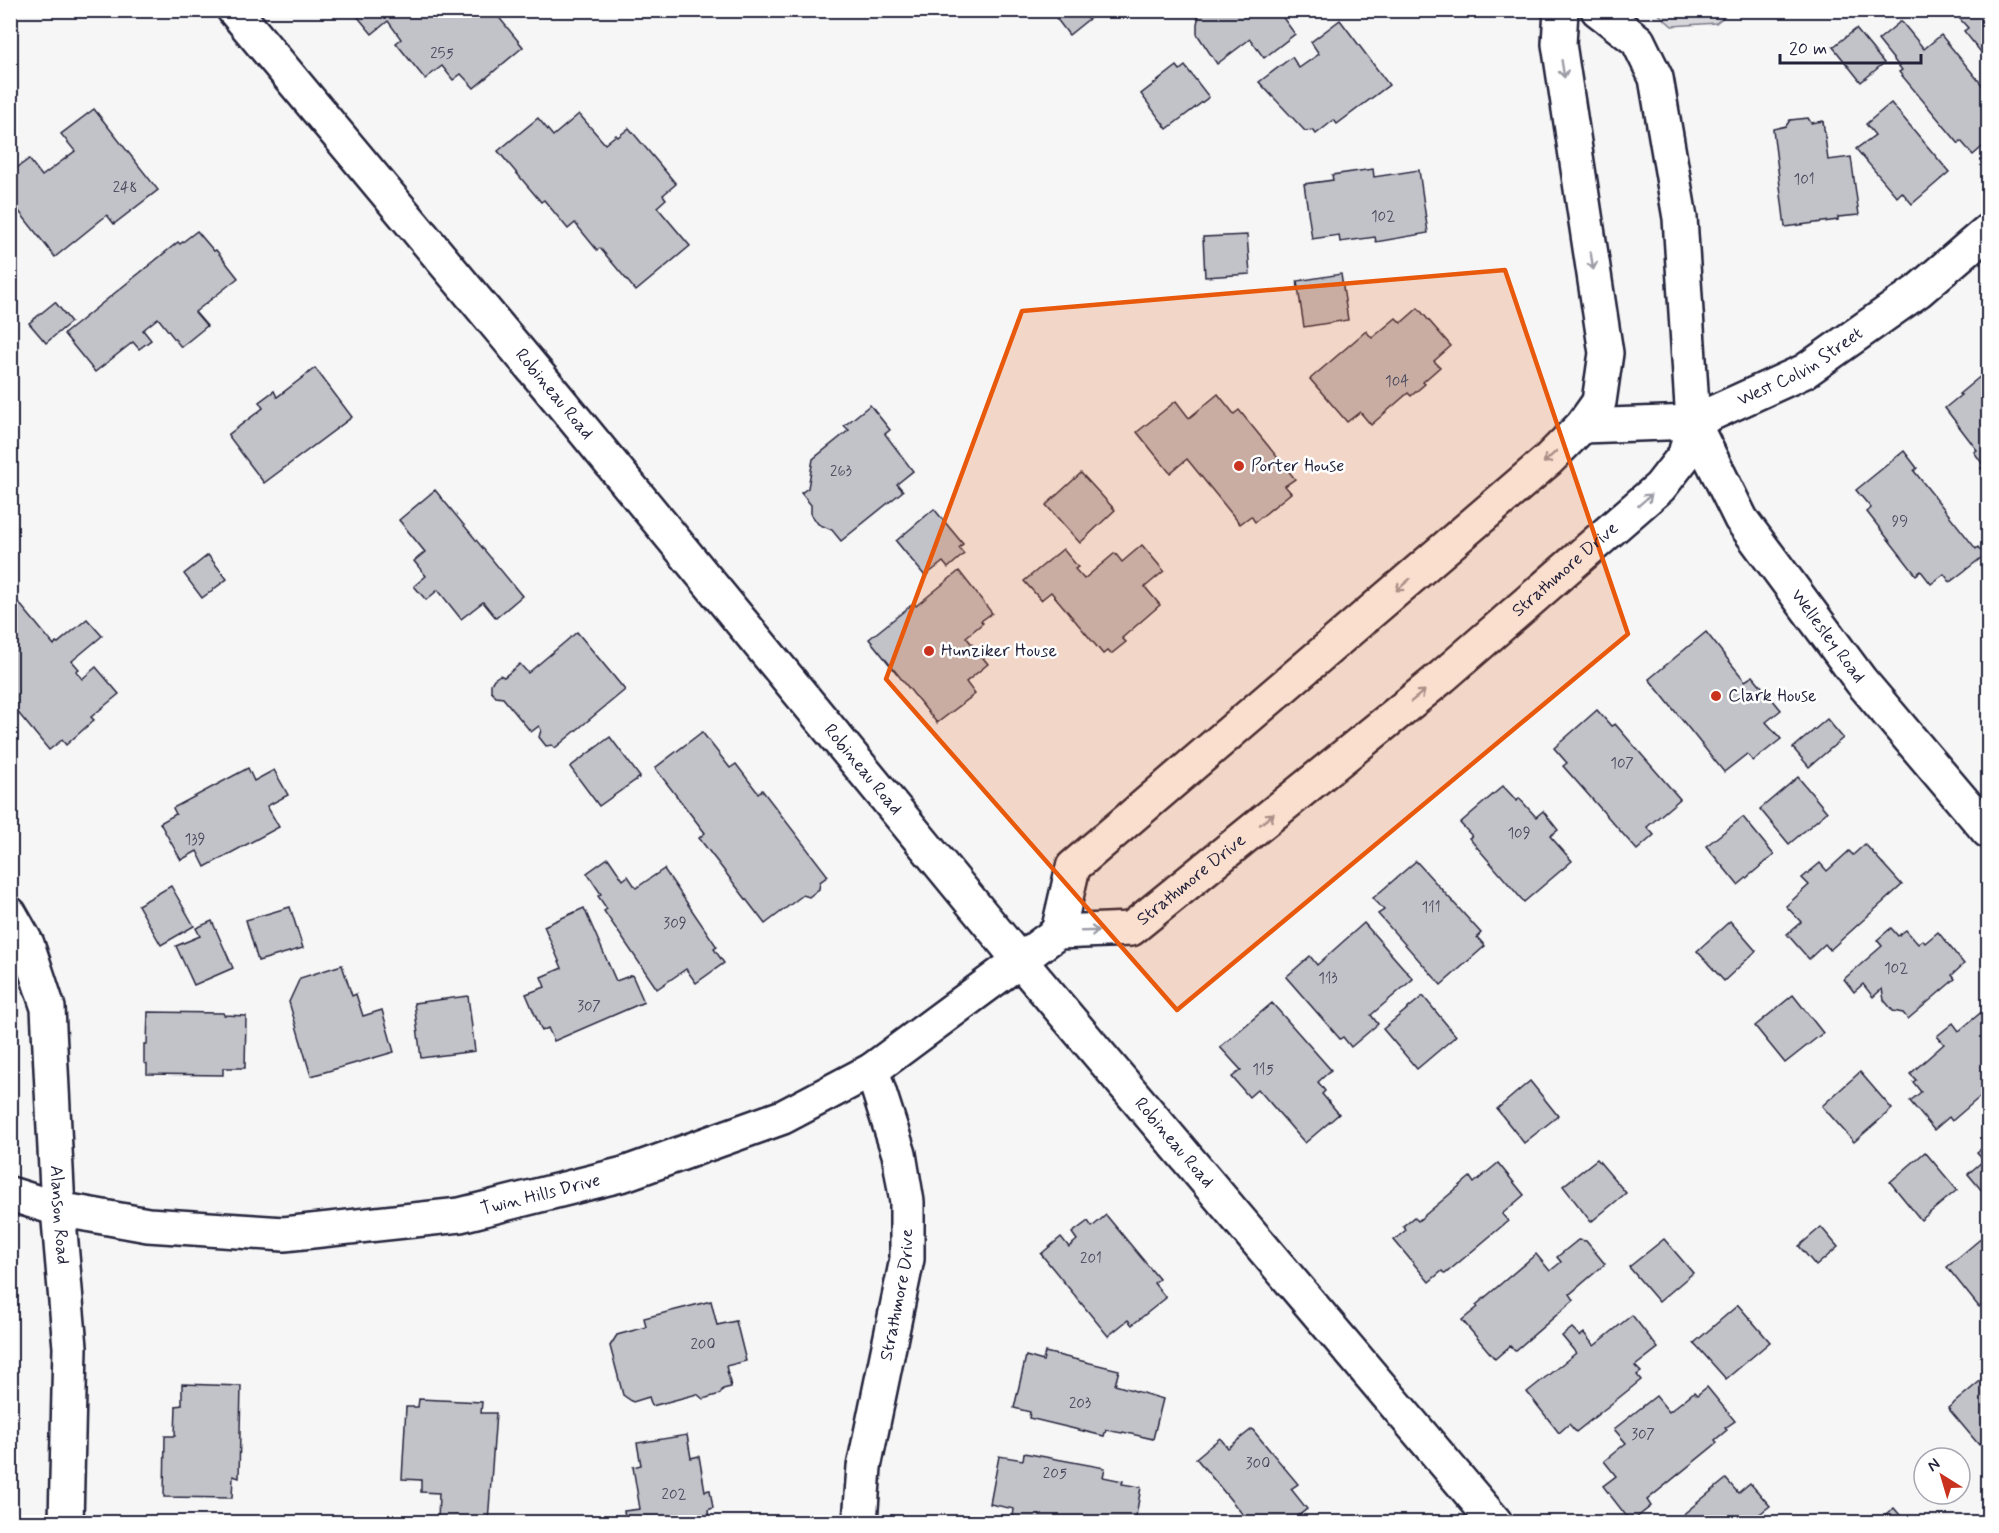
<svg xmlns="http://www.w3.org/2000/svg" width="1999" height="1533" font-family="Mynerve,sans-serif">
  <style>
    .green { fill: #d7d7db; stroke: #7c7c8b; stroke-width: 1.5 }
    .building { fill: #c2c2c9; stroke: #22223b; stroke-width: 1.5 }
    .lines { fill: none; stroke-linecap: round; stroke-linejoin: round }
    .minor-casing { stroke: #22223b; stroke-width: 38 }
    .minor { stroke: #fff; stroke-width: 33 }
    .oneway { stroke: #9c9ca7 }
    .marked { fill: #e8590c; fill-opacity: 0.2; stroke: #e8590c; stroke-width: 4.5; stroke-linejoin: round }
    .poi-dot { fill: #c8321e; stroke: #fff; stroke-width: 2 }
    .labels { text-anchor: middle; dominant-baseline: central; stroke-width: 5; stroke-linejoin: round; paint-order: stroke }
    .number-label { font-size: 15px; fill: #4a4a5e }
    .street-label { font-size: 18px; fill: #22223b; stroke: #fff }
    .poi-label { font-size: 18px; fill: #22223b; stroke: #fff; text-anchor: start }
  </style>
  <rect width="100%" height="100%" fill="#f6f6f7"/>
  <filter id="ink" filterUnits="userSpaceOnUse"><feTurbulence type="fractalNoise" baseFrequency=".0167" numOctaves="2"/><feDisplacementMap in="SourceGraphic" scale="12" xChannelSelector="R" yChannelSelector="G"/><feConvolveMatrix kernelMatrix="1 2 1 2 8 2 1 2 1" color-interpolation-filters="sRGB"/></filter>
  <g filter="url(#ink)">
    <path class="green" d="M1655,11h76l-15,12 -44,3z"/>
    <g class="building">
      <path d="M352,10h141l30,37 -49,41 -13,-14 -8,6 -11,-14 -17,13 -29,-36 5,-4 -13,-18 -16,13z"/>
      <path d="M1050,10h50l-31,25z"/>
      <path d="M1204,10h82l-5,5 14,19 -31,24 -14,-19 -33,25 -20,-30v-10l2,-9z"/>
      <path d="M1962,10h26v51l-24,-30 4,-3 -9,-10 6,-4z"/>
      <path d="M1340,20l49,65 -52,39 -3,-4 -18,14 -3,-4 -8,1 -46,-49 33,-25 7,11 20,-14 -8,-12z"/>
      <path d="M1901,21l23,28 17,-14 47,57v50l-15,13 -12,-14 -2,3 -60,-72 3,-2 -24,-30z"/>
      <path d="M1856,29l28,34 -23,19 -28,-35z"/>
      <path d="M1177,66l3,4 5,-4 24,31 -42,32 -26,-35z"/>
      <path d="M1891,103l58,69 -37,32 -10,-12 -5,5 -41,-48 19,-14 -9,-11z"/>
      <path d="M94,109l64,81 -44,34 -7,-9 -52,42 -45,-57v-27l19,-14 13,17 33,-25 -14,-17z"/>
      <path d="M579,114l26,30 11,-9 2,2 11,-9 47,56 -13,11 3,4 -9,8 33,39 -54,45 -36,-43 -3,2 -22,-27 -7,6 -24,-29 -3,2 -43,-51 40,-33 15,18z"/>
      <path d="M1808,118l3,5 12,-2 5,39 23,-3 8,58 -21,2v3l-53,7 -12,-98 13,-3 4,-6z"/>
      <path d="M1373,169l1,8 45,-7 9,63 -52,9 -1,-5 -35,5 -1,-7 -27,4 -8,-55 29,-4 -1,-5z"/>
      <path d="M197,231l17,20 2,-1 22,28 -43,34 12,14 -26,21 -23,-29 -15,12 8,10 -12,9 -6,-7 -38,30 -31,-38 114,-92 2,2z"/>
      <path d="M1247,235l3,39 -45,3 -2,-40z"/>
      <path d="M1341,274l7,46 -44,7 -7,-46z"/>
      <path d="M55,302l16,20 -25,21 -17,-20z"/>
      <path d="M1418,308l33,38 -17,15 6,6 -17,15 2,2 -14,12 -3,-3 -37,32 -11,-13 -13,10 -37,-43 56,-48 6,7 24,-20 5,5z"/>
      <path d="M315,368l37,49 -88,66 -36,-48 35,-27 -4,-6 15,-11 3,6z"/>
      <path d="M1988,370v108l-7,-10 3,-2 -10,-14 3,-2 -32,-42 16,-13 -2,-1z"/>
      <path d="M1218,394l16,20 5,-4 56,69 -10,7 6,7 -36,29 -4,-6 -11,8 -53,-65 -17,14 -33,-41 39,-31 13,17z"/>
      <path d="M870,405l20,25 -5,4 28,37 -16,13 6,7 -62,50 -9,-11 -14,-6 -7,-10v-9l-10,-12 7,-5 5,-29 36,-29 -5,-4z"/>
      <path d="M1904,451l13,17 -3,3 62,78 2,-2 7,8 -35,27 -6,-8 -13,10 -10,-13 -5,4 -49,-63 4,-4 -15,-18z"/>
      <path d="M1081,473l34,37 -35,33 -34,-38z"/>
      <path d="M435,490l87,106 -26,22 -13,-16 -22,17 -23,-29 -12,10 -12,-14 12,-10 -12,-15 11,-9 -26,-32z"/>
      <path d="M934,509l29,35 -4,4 5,6 -16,14 -5,-6 -18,14 -29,-35z"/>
      <path d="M1142,545l22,26 -19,16 15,18 -38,33 4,4 -15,12 -3,-3 -5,3 -52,-62 -10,8 -17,-19 39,-32 15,18 -3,2 9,10 31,-26 7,9z"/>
      <path d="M208,555l19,24 -25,19 -18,-24z"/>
      <path d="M959,571l33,42 -11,8 2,2 -17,14 22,27 -22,18 9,12 -38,29 -68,-84 45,-36 2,3z"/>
      <path d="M19,603l35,42 2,-3 2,1 29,-24 15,17 -30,25 7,8 -3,2 6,8 14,-12 23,27 -28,23 3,3 -28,25 -4,-5 -13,10 -39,-47v-92z"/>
      <path d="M577,632l48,58 -70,58 -3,-3 -6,1 -7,-9 2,-7 -2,-4 -8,6 -28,-34 -7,-1 -5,-6v-7l3,-5 6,-4 4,2 16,-13 8,9z"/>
      <path d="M1706,632l39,49 8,-5 28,34 -15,12 15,17 -28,22 -6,-7 -23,18 -75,-93z"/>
      <path d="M1597,710l14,16 4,-2 65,75 -33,28 7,8 -17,15 -74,-84 4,-3 -13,-15z"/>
      <path d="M1827,719l16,19 -34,29 -16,-19z"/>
      <path d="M702,732l28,36 6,-4 22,29 4,-3 66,86 -8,6 -1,7 -10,8 -6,-2 -38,29 -66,-86 6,-5 -50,-65z"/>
      <path d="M610,737l30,40 -41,29 -29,-39z"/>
      <path d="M248,768l6,13 20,-11 14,25 -21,11 12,21 -74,40 -8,-16 -16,9 -21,-37 16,-9 -3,-6z"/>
      <path d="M1798,777l29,35 -38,32 -29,-35z"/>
      <path d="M1503,786l14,15 2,-3 17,19 7,-6 15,19 -8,6 22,25 -48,41 -55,-64 3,-2 -12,-13z"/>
      <path d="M1743,817l31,38 -36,30 -32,-39z"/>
      <path d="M1865,844l37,41 -72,65 -5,-6 -16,15 -22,-25 14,-12 -15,-16 23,-21 -7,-7 18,-15 7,8 22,-20 4,4z"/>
      <path d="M608,858l15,22 5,-4 8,12 28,-19 53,78 -3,2 10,14 -28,20 -10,-14 -29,20 -53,-78 3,-2 -9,-13 3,-2 -14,-21z"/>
      <path d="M1416,861l65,72 -4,4 8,9 -44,39 -63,-71 6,-4 -11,-12z"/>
      <path d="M171,886l23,40 -33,19 -23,-40z"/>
      <path d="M290,907l13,41 -45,13 -12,-41z"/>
      <path d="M584,908l32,73 16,-6 12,27 -90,39 -6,-13 -6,3 -16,-37 19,-7 -4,-10 21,-9 -18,-42z"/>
      <path d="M212,921l21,47 -39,17 -18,-39 24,-10 -4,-8z"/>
      <path d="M1730,921l26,30 -32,30 -27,-30z"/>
      <path d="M1364,923l49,56 -42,36 7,9 -27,23 -8,-10 -3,2 -54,-62 24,-21 7,9z"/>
      <path d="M1891,928l7,8 8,-6 12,14 5,-4 2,3 13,-11 26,32 -12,11 3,4 -47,40 -5,-6 -10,-2 -9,-11 -2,-11 -9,8 -10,-13 -9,8 -10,-13 38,-33 -5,-6z"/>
      <path d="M342,965l10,31 4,-2 7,22 19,-6 12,42 -83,24 -22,-74 11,-24z"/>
      <path d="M1793,995l30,38 -38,30 -30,-37z"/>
      <path d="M468,996l7,55 -54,7 -7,-55z"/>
      <path d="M1423,996l33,40 -39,33 -34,-40z"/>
      <path d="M1272,1003l59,67 -13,12 7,9 -3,3 17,20 -34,29 -47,-54 -9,8 -17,-20 9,-7 -21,-23z"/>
      <path d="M1985,1009l3,4v77l-36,31 -3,-4 -15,13 -24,-29 11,-9 -8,-10 3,-2 -6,-6 34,-30 -7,-8 16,-13 6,8z"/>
      <path d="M148,1012l75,1 1,2 22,1 -1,52h-22v7l-76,-1v-10l-3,-1v-19h3z"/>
      <path d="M1860,1072l32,37 -38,33 -32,-36z"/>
      <path d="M1530,1081l28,35 -34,27 -27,-34z"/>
      <path d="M1988,1143v55l-20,-24 16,-14 -7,-8z"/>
      <path d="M1925,1152l32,38 -36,30 -31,-38z"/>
      <path d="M1597,1159l29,34 -35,29 -28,-36z"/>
      <path d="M1498,1163l26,32 -22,19 6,7 -63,53 -3,-3 -13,11 -35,-42 12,-10 -3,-4 11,-9 4,4 52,-44 4,6z"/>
      <path d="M1106,1215l53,64 -5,4 12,15 -34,27 -4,-5 -20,16 -67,-82 20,-17 8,10 8,-7 -5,-7 16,-12 4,6z"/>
      <path d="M1821,1227l17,20 -22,19 -17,-20z"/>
      <path d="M1984,1236l4,6v57l-9,8 -32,-40z"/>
      <path d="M1664,1239l29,34 -34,29 -30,-35z"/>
      <path d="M1578,1240l8,1 19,23 -35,30 4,6 -59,51 -5,-5 -15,13 -33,-39 16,-13 -2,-2 60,-51 14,17 11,-9 -4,-5z"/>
      <path d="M711,1301l6,24 19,-4 10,40 -20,5 5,21 -8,2 -3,5 -17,5 -6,-5 -45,12 -3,-9 -16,5 -10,-7 -13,-49 7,-11 29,-8 -2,-9z"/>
      <path d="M1738,1305l32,37 -44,37 -32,-36z"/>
      <path d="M1632,1315l26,33 -23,18 6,6 -4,3 4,5 -65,52 -7,-8 -10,9 -32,-41 49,-39 -14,-17 10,-8 8,8 4,-3 10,13z"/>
      <path d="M1045,1352l74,18 -4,15 48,14 -10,40 -30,-7 -1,1 -16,-3 -2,6 -75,-18 1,-6 -16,-4 12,-52 17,5z"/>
      <path d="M1985,1377l3,3v57l-9,8 -31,-37z"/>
      <path d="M182,1384l59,2 -2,92 -6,-2 -1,22 -68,-1 1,-61h10l1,-30 6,-1z"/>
      <path d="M1707,1387l28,34 -10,7 2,2 -12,10 2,3 -70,57 4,6 -20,16 -28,-36 13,-10 -12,-15 22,-18 -12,-14 42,-33 13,16 25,-20 3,3z"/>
      <path d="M419,1399l63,3 -1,11h15l-8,109h-50l1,-29 -18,-1v-12l-19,-1 4,-72h12z"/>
      <path d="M1252,1429l46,55 -7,5 16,20 -17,13h-30l-3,-3 -3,3h-5l-53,-64 24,-20 8,10z"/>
      <path d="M687,1435l4,23 8,-2 6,35 5,-1 3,18 -5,2 2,12h-84l-2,-11 16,-2 -7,-42 8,-2 -4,-22z"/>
      <path d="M1024,1453l81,15 -2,9 20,4 -1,3 19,3 -6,35h-90l-32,-5 1,-8 -24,-5 9,-48 24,4z"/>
      <path d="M1726,1479l12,14 12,-10 20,23 -13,10 6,6h-89z"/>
      <path d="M1894,1508l12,14h-28z"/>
    </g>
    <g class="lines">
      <defs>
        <g id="minor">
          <path id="s1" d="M234,10l311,373 475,578 475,561"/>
          <path id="s2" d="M1693,422l48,97 120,162 127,150"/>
          <path id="s3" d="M1582,426l111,-4 112,-51 113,-80 70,-60"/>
          <path id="s4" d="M10,914l17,30 21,64 10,201 12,138 -4,175"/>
          <path d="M1058,932l15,-65 475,-407 34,-34 17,-24 7,-49 -47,-309 2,-34"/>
          <path id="s5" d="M10,1194l48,15 90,16 136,9 176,-19 164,-41 159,-57 89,-47 186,-138 73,-3 312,-253 217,-189 25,-32 8,-33 -13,-204 -24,-140 -18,-37 -40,-31"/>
          <path id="s6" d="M860,1522l4,-55 43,-208v-57l-8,-48 -27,-84"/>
        </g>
      </defs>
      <use href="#minor" class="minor-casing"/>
      <use href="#minor" class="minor"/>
    </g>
    <defs><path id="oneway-shaft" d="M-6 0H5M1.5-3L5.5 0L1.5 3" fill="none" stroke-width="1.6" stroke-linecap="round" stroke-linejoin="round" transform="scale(1.5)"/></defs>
    <g class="oneway">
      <use href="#oneway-shaft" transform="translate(1563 69) rotate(81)"/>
      <use href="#oneway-shaft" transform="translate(1592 261) rotate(81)"/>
      <use href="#oneway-shaft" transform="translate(1550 457) rotate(137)"/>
      <use href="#oneway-shaft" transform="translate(1645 500) rotate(-41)"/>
      <use href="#oneway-shaft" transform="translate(1403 585) rotate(139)"/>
      <use href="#oneway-shaft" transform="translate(1418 696) rotate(-39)"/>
      <use href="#oneway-shaft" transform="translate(1267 819) rotate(-39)"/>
      <use href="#oneway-shaft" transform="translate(1090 931) rotate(-2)"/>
    </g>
  </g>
  <path class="marked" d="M1505,270l123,364 -451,376 -291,-331 136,-368z"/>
  <g class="poi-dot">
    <circle cx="1239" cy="466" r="6"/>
    <circle cx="929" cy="651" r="6"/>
    <circle cx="1716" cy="696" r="6"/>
  </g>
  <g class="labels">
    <g class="number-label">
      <text x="442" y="54">255</text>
      <text x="1804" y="180">101</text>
      <text x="125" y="188">248</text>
      <text x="1383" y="217">102</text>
      <text x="1397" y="382">104</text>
      <text x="841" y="472">263</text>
      <text x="1900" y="522">99</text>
      <text x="1622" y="764">107</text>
      <text x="1519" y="834">109</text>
      <text x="195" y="840">139</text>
      <text x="1431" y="908">111</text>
      <text x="675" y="924">309</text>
      <text x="1896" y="969">102</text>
      <text x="1328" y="979">113</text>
      <text x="589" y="1007">307</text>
      <text x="1263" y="1070">115</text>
      <text x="1091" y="1259">201</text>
      <text x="703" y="1345">200</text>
      <text x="1080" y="1404">203</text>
      <text x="1643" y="1435">307</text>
      <text x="1258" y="1464">300</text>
      <text x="1055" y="1474">205</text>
      <text x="674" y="1495">202</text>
    </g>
    <g class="street-label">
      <text stroke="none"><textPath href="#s3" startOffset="232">West Colvin Street</textPath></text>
      <text stroke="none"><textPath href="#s1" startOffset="500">Robineau Road</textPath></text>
      <text stroke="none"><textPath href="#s5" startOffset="1762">Strathmore Drive</textPath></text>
      <text stroke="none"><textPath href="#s2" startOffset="254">Wellesley Road</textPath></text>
      <text stroke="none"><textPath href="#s1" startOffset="986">Robineau Road</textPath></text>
      <text stroke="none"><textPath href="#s5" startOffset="1276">Strathmore Drive</textPath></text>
      <text stroke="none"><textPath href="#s1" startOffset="1472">Robineau Road</textPath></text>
      <text stroke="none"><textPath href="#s5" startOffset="538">Twin Hills Drive</textPath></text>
      <text stroke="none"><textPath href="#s4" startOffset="309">Alanson Road</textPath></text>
      <text stroke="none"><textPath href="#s6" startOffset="231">Strathmore Drive</textPath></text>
    </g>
    <g class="poi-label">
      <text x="1251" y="466">Porter House</text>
      <text x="941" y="651">Hunziker House</text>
      <text x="1728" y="696">Clark House</text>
    </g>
  </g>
  <rect width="1999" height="1533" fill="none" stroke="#fff" stroke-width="36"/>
  <rect x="18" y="18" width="1963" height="1497" fill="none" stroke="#22223b" stroke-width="2" filter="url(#ink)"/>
  <g transform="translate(1942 1476) rotate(323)"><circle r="28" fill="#ffffff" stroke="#a7a7b1" stroke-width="1.5"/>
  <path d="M0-4.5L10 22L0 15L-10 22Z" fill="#c8321e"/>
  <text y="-9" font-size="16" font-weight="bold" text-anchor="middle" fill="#22223b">N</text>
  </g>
  <path d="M1780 54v9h141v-9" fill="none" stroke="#22223b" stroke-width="3"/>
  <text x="1789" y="54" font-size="18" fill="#22223b" stroke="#ffffff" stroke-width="4.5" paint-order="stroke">20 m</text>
</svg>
